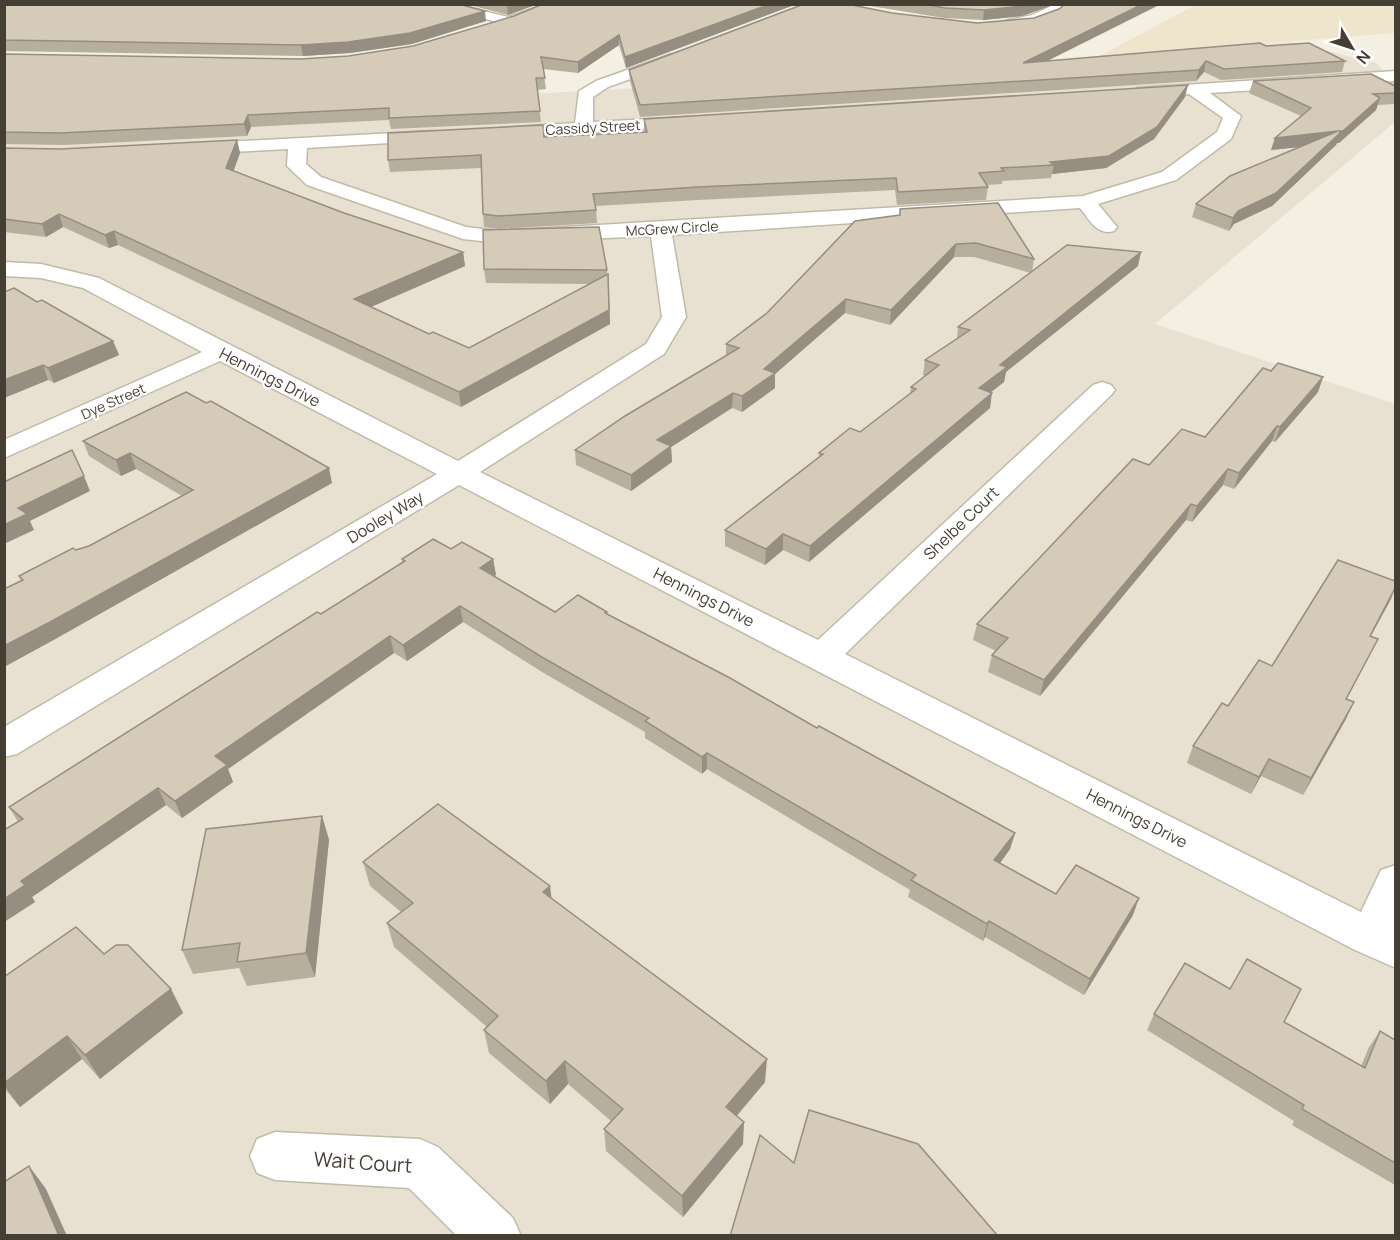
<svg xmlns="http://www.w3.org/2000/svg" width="1400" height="1240" font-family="Manrope,sans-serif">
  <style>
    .residential { fill: #e8e1d1 }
    .education { fill: #eee5cc }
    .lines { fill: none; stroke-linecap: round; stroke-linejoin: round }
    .minor-casing { stroke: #c2baa8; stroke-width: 3 }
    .tertiary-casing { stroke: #c2baa8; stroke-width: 3 }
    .minor { fill: #fff; fill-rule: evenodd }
    .tertiary { fill: #fff; fill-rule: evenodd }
    .wall { fill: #b7af9e }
    .shaded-wall { fill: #958e81 }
    .building { fill: #d5cbb8; stroke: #958e81; stroke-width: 1.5 }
    .labels { text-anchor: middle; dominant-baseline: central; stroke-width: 4.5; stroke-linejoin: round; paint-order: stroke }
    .far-street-label { font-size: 14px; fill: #453f33; stroke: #fff }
    .street-label { font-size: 16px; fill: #453f33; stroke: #fff }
    .near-street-label { font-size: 20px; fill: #453f33; stroke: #fff }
  </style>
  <rect width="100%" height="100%" fill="#f3efe3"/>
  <path class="residential" d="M1291,42l85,21 19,20v39l-240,202 240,80v831l-1390,1v-1128l372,-6 625,-33z"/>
  <path class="education" d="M1195,5h200v28l-297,24z"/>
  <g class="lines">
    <defs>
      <g id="minor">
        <path d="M672,54l8,5 -2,3 -70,25 -15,10v25l94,-5 6,1 3,4 -3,4 -194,12 -9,-5 9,-5 76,-5 4,-32 17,-10z"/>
        <path d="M1396,71v10l-186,12 31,23 -10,23 -55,41 -78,24 19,23 -3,4c-17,5 -24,-11 -34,-23l-408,27 14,82 -22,37 -184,118 338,168 275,-255 9,-3 9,3 4,5 -4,5 -266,259 516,258 20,-42 15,-5v103l-41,-18 -896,-465 -442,269 -13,3v-30l433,-253 -217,-113 -216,97v-18l198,-88 -119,-64 -42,-10 -37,-2v-14l37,2 58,14 359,183 188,-117 16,-27 -11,-81 -152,7 -36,-4 -156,-54 -20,-19 1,-17 -94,5 -7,-2 -2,-4 2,-4 246,-13 9,5 -3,4 -132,8 -1,16 15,13 145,50 33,4 584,-35 79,-24 55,-40 6,-14 -34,-24 -46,3 -8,-5 2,-4z"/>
        <path d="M275,1132l145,7 18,8 75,71 8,18h-64l-48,-48 -134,-8 -18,-7 -7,-17 7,-17z"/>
      </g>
      <g id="tertiary">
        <path d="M427,4h28l53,13 39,-13h23l-61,21z"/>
        <path d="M1055,4h19l-33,18 -31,6 -7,-4 2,-3 27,-6z"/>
      </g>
    </defs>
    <use href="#minor" class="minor-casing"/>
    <use href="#tertiary" class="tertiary-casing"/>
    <use href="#minor" class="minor"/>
    <use href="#tertiary" class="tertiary"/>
  </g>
  <g class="wall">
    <path d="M4,4l482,17 -74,23 -62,9 -47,3 -299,-5z"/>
    <path d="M466,4h72l-30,11z"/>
    <path d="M797,4l-171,64 -7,-23 -41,28 -35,-4 3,20 -9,1 4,32 -150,7 -2,-9 -138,7 -4,9 -183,9 -60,-1v-90l297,5 47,-3z"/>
    <path d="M858,4h198l-34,12 -39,4 -39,-2z"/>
    <path d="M1065,4h96l-114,57 219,-15 79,15 -3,11 -121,8 -17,-8 -8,9 -556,36 -10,-36 -1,-11 263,-57 85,10 57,-5 25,-9z"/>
    <path d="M1253,81l142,5v18l-18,1 -1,5 -37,33h-2l-1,2 -64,61 -38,18 -5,7 -37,-14 4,-13 104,-57 -29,3 4,-12 26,-22 -52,-23z"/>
    <path d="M1185,97l-31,42 -48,29 -54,6 -1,4 -49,3v3l-15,1 1,2 -2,13 -89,5 -2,-15 -197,10 -102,6 1,17 -98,6 -15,-2 -1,-13 -2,-46 -91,4 -2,-12 156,-23 100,-5v-13z"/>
    <path d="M237,140l3,13 -7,18 111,42 119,39 2,14 -94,41 58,27 40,14 120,-64 -103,-1 -2,-14 123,1v4h1l1,14 1,36 -149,83 -343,-162 -9,3 -46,-21 -17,10 -42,-5v-84l56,1z"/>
    <path d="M900,209l134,50 -2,13 106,-6 -132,106 -2,10 -13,10 -1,16 -181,154 -26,-12 -18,15 -40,-19v-16l94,-72v-5l41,-21 50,-38 1,-7 14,-11 -2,-1 2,-15 32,-21 1,-12 73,-54 -57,-16h-20l-64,68 -45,-12 -70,61v14l-33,24 -10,-4 -61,39 1,15 -41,29 -55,-26 -1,-15 151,-94v-12l173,-129z"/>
    <path d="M37,302l76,39 6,14 -65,28 -6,-3 -44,18z"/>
    <path d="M1271,371l52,6 -5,15 -43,50 -3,-1 -38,48 -11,-4 -31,37 -6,-2 -146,176 -52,-24 4,-17 4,-4 -23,-11 4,-16 172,-159 56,-28z"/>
    <path d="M83,441l249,42 -275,155 -53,29v-78l17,-8 -2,-5 70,-30 93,-50 -46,-27 -15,7 -32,-20z"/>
    <path d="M451,549l42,10 3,16 -2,1 61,36 52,3 210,113 198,105 -5,16 -10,14 56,31 77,21 -49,80 -99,-58 -2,4 -75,-44 2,-7 -203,-121 -5,5 -57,-36v-6l-103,-60 -79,-50 -56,39 -13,-8 -166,116 5,13 -51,36 -16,-13 -134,92 3,5 -31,20v-92l14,-8 -9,-15 312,-193 81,-52v-3z"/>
    <path d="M1391,599l-20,37 7,3 -31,60 -1,20 -43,76 -42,-19 -10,18 -64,-31 6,-17 35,-40 44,-40z"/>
    <path d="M322,816l7,24 -14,137 -68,9 -8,-18 -46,6 -11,-24z"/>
    <path d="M363,862l188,37 214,183 -28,34 6,28 -60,73 -77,-66 -2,-22 7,-8 -43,-37 -18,20 -61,-51 -5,-23 3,-3 -93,-80 -7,-24 14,-11 -31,-26z"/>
    <path d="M104,954l67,35 12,24 -83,66 -18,-20 -62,48 -16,-19v-111z"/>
    <path d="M1154,1014l130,8 77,44 8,-19 11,-16 15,9v145l-103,-60 2,-4 -147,-91z"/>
  </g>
  <g class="shaded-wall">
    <path d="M538,4l-30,11 -1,-10z"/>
    <path d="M770,4h27l-171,64 -1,-11z"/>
    <path d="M1029,4h27l-34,12 -39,4 1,-10z"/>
    <path d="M1143,4h18l-140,70 2,-11z"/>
    <path d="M485,11l1,10 -74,23 -62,9 -47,3 -2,-11z"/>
    <path d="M619,35v10l-41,28v-11z"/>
    <path d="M1206,61l-2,11 -8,9 3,-11z"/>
    <path d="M1188,85l-3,12 -31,42 -48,29 -54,6 2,-9 -4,-3z"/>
    <path d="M1380,98l-4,12 -37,33h-2l-1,2 -64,61 -38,18 -5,7 4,-13 5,-7 91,-67 -58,6 4,-12 64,-7z"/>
    <path d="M248,115l3,12 -4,9 -3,-12z"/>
    <path d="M237,140l3,13 -10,28 -4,-13z"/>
    <path d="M59,214l4,13 -17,10 -4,-13z"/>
    <path d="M114,231l4,14 -9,3 -4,-13z"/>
    <path d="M956,244l-2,13 -64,68 1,-15z"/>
    <path d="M463,252l2,14 -108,47 -3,-14z"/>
    <path d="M1141,252l-3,14 -132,106 -2,10 -27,21 2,-15 21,-23z"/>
    <path d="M608,274l2,50 -149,83 -2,-15z"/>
    <path d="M846,299l-1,14 -70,61v14l-33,24v-16l22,-27z"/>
    <path d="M113,341l6,14 -65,28 -6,-15z"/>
    <path d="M43,365l5,15 -44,18v-18z"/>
    <path d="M1323,377l-5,15 -43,50 5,-15z"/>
    <path d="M733,393l-1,15 -61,39 1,15 -41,29v-16l26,-35z"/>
    <path d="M992,393l-2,15 -181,154 1,-16z"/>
    <path d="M1277,426l-5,15 -38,48 5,-16z"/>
    <path d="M130,453l6,16 -15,7 -5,-16z"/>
    <path d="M329,468l3,15 -275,155 -53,29v-21z"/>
    <path d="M1228,469l-5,16 -31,37 5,-16z"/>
    <path d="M84,476l6,15 -60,30 4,9 -30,14v-19l14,-17z"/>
    <path d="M1191,504l-5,16 -146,176 4,-16z"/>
    <path d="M783,534v16l-18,15 1,-16z"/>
    <path d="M493,559l3,16 -13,9 -3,-16z"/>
    <path d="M1395,588l-4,11 -29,53 8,-16z"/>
    <path d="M460,606l3,16 -56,39 -4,-16z"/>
    <path d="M390,636l4,17 -166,116 5,13 -51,36 -7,-17 40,-45z"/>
    <path d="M1354,702l-8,17 -43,76 8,-17z"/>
    <path d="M707,753v16l-5,5v-17z"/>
    <path d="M1269,759l-8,17 -10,18 8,-17z"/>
    <path d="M158,788l8,17 -134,92 3,5 -31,20v-23l17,-18z"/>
    <path d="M322,816l7,24 -14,137 -9,-24z"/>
    <path d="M1015,833l-5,16 -20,28 4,-17z"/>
    <path d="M550,886l3,24 -10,-18z"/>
    <path d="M1139,898l-6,17 -49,80 6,-16z"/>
    <path d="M989,921l-4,16 -2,4 4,-17z"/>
    <path d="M171,989l12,24 -83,66 -15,-24z"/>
    <path d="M67,1036l15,23 -62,48 -16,-22v-2z"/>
    <path d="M767,1059l-2,23 -40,47 1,-22z"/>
    <path d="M565,1061l3,23 -18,20 -4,-23z"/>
    <path d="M744,1122l-1,22 -60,73 -1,-21z"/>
    <path d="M29,1166l17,23 21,47h-8z"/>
  </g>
  <g class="building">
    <path d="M4,4h454l27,7 -75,22 -62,9 -47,3 -297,-5z"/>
    <path d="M543,4h227l-145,53 -6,-22 -41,27 -37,-5 4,21h-9l4,33 -151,7v-10l-141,7 -4,9 -184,9 -56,-1v-78l297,5 47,-3 65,-10 101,-30z"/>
    <path d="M804,4h43l45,9 85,10 57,-5 25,-9 6,-5h78l-120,59 237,-20 6,3 43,-3 36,18 -121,8 -18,-8 -7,9 -559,35 -11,-35z"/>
    <path d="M924,4h105l-6,2 -39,4 -39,-2z"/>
    <path d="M1371,74l24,12v7l-22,1 7,4 -37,33h-4l1,2 -64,60 -38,18 -5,7 -37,-14 34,-28 108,-45 -63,7 36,-30 -58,-27z"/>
    <path d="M1188,85l-31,42 -48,29 -59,6 4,3 -53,3 3,3 -25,2 9,14 -90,5 -2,-14 -198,9 -105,7 3,16 -98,6 -15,-2 -2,-59 -93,5v-27l155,-8 1,12 103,-5 -3,-13z"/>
    <path d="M237,140l-11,28 118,45 119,39 -109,47 75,35 4,-2 36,16 139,-74 1,36 -150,82 -345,-161 -9,4 -46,-21 -17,10 -38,-5v-71l56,1z"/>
    <path d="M998,203l36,56 -58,-16 -20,1 -65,66 -45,-11 -82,70 11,4 -33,23 -9,-3 -76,47 14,6 -40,29 -56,-25 50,-34 114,-68 -13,-4 41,-31 88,-92 45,-6v-6z"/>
    <path d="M599,227l8,43 -123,-1 -1,-39z"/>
    <path d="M1067,245l74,7 -141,113 7,2 -28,21 13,5 -182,153 -27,-12 -17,15 -41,-19 98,-76 -4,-1 31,-25 10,4 56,-43 -5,-2 28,-22 -14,-5 45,-30 -12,-3z"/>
    <path d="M14,288l23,14 5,-2 71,41 -65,27 -5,-3 -39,15v-88z"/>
    <path d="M1278,363l45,14 -43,50 -3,-1 -38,47 -11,-4 -31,37 -6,-2 -147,176 -52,-25 16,-17 -31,-14 156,-165 16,6 33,-36 23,8 58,-69 8,3z"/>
    <path d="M186,392l20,11 5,-2 118,67 -279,154 -46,24v-57l19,-9 -4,-4 54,-28 3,2 13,-4 104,-56 -63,-37 -14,7 -33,-19z"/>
    <path d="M72,450l12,26 -66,32 9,6 -23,11v-43z"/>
    <path d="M433,539l18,10 11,-7 31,17 -13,9 75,44 23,-17 29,17 -2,1 125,65 87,50 2,-2 196,107 -21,27 62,34 20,-29 63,33 -49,81 -101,-58 -2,3 -76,-44 5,-5 -209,-122 -5,4 -57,-36 4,-3 -109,-62 -80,-50 -57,39 -13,-9 -175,120 12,9 -52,36 -17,-13 -137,93 4,4 -21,14v-69l19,-11 -14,-12 308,-195 4,2 84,-53 -3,-2z"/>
    <path d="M1338,560l57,21v7l-25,48 8,3 -32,60 8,3 -43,76 -42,-19 -10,18 -66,-31 29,-43 6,3 31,-46 13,6z"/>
    <path d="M438,804l112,82 -7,6 224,167 -41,48 18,15 -62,74 -78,-67 19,-20 -58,-48 -19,20 -62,-51 14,-14 -111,-93 26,-20 -50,-41z"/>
    <path d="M322,816l-16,137 -69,9 3,-19 -58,7 24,-121z"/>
    <path d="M76,927l28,27 12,-9h12l43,44 -86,66 -18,-19 -63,47v-106z"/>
    <path d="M1247,959l54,30 -17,33 81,46 15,-37 15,9v123l-93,-54 2,-4 -150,-91 31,-51 45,26z"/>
    <path d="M809,1110l109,34 80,92h-268l30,-101 34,28z"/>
    <path d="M29,1166l30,70h-55v-54z"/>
  </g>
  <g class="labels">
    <g class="far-street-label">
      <text transform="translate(593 127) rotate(-3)">Cassidy Street</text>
      <text transform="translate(672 228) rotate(-3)">McGrew Circle</text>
      <text transform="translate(113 401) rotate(-24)">Dye Street</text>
    </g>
    <g class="street-label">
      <text transform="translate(270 377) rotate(27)">Hennings Drive</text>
      <text transform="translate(385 517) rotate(-31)">Dooley Way</text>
      <text transform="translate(961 523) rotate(-44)">Shelbe Court</text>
      <text transform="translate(704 597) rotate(27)">Hennings Drive</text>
      <text transform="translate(1137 818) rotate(27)">Hennings Drive</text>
    </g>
    <g class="near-street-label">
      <text transform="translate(363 1162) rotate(4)">Wait Court</text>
    </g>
  </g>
  <rect width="1400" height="1240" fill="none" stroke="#453f33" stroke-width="12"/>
  <g transform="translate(1352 48) rotate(129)" stroke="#ffffff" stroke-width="4.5" paint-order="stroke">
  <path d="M0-4.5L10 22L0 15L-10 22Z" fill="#453f33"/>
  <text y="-9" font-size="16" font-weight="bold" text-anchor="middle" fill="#453f33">N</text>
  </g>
</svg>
